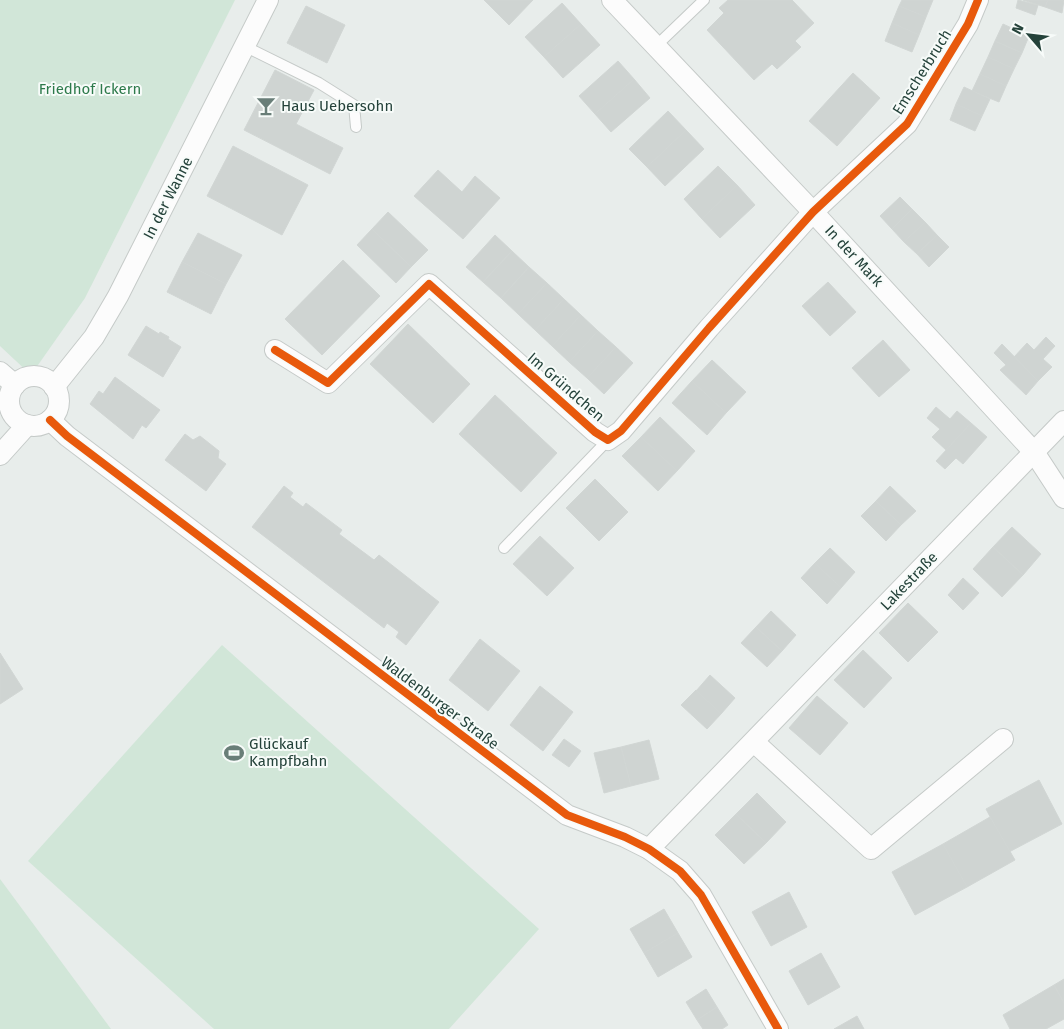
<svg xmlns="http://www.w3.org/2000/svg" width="1064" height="1029" font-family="'Fira Sans',sans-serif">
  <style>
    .green { fill: #d1e6d8 }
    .building { fill: #cfd4d2; stroke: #d1d6d4 }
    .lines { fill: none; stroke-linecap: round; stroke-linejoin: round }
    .lane-casing { stroke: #c5cac8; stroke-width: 12 }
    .street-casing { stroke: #c5cac8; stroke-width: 22 }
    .lane { stroke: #fcfcfc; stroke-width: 10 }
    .street { stroke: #fcfcfc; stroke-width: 20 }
    .cycleway-casing { stroke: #f7fbf9; stroke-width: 11 }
    .cycleway { stroke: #e8590c; stroke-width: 8 }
    .labels { text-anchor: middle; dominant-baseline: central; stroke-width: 4; stroke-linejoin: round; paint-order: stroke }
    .street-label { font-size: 15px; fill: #24423a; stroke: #f7fbf9 }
    .park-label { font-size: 15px; fill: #2d7a4b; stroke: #f7fbf9 }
    .poi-label { font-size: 15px; fill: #24423a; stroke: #f7fbf9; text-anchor: start }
  </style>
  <rect width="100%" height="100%" fill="#e8edeb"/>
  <g class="green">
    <path d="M0,0h235l-150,298 -54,77 -31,-29z"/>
    <path d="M222,645l317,284 -90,100h-235l-186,-168z"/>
    <path d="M0,879l111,150h-111z"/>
  </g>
  <g class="building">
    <path d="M484,0h49l-24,25z"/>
    <path d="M728,0h64l22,23 -19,18 6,6 -24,22 -5,-5 -18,16 -47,-50 17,-17 -5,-5z"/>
    <path d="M902,0h31l-7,17 -27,-11z"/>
    <path d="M1018,0l20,5 -3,10 -19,-7z"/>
    <path d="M1023,0h25l-3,7z"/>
    <path d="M1048,0h16l-2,13 -17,-6z"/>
    <path d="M562,3l19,21 -37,33 -19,-20z"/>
    <path d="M306,6l39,19 -18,38 -40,-20z"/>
    <path d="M899,6l27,11 -7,18 -27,-12z"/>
    <path d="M892,23l27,12 -7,17 -27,-11z"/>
    <path d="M581,24l19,21 -37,33 -19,-21z"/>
    <path d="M1003,24l26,12 -7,17 -27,-12z"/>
    <path d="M995,41l27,12 -8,16 -26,-12z"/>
    <path d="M988,57l26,12 -8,17 -26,-12z"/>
    <path d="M618,61l16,18 -39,35 -16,-18z"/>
    <path d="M275,70l39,20 -18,34 47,24 -13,26 -86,-44z"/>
    <path d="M853,73l27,25 -43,48 -28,-25z"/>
    <path d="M980,74l26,12 -7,16 -27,-11z"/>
    <path d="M634,79l16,19 -39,34 -16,-18z"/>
    <path d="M964,87l26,12 -8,17 -26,-12z"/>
    <path d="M956,104l26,12 -7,15 -25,-11z"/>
    <path d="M668,111l18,19 -39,37 -18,-18z"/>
    <path d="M686,130l18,19 -39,37 -18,-19z"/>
    <path d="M233,146l75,39 -26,50 -75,-39z"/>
    <path d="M718,166l19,19 -35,34 -18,-20z"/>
    <path d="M438,170l24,22 13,-16 25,22 -37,41 -49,-43z"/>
    <path d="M737,185l18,20 -35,33 -18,-19z"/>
    <path d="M900,197l12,12 -20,20 -12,-13z"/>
    <path d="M912,209l13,13 -21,20 -12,-13z"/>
    <path d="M388,212l40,38 -17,17 -39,-38z"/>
    <path d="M925,222l12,13 -20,19 -13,-12z"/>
    <path d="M372,229l39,38 -15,16 -39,-38z"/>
    <path d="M198,233l44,22 -16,29 -44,-22z"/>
    <path d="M495,235l17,16 -29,31 -17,-15z"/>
    <path d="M937,235l12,12 -20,20 -12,-13z"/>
    <path d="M512,251l17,16 -28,31 -18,-16z"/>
    <path d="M343,260l37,36 -58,59 -37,-36z"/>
    <path d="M182,262l44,22 -15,30 -44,-22z"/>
    <path d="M529,267l18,16 -29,31 -17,-16z"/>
    <path d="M828,282l28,30 -26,24 -28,-30z"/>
    <path d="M547,283l17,16 -29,31 -17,-16z"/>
    <path d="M564,299l17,16 -29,31 -17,-16z"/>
    <path d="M581,315l17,16 -29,31 -17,-16z"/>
    <path d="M408,324l62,60 -37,39 -63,-59z"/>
    <path d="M146,326l13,8 1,-2 9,5 -1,2 13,8 -18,30 -35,-22z"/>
    <path d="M598,331l18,16 -29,31 -18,-16z"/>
    <path d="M1046,337l9,9 -12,13 9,8 -14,14 -24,-24 13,-14 7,7z"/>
    <path d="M883,340l27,30 -31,27 -27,-29z"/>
    <path d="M1002,344l36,37 -12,14 -26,-25 6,-5 -12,-12z"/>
    <path d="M616,347l17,16 -29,31 -17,-16z"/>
    <path d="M712,360l34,32 -20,21 -34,-32z"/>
    <path d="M115,377l45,33 -14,18 -4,-3 -9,14 -43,-35 9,-13 4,3z"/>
    <path d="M692,381l34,32 -19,22 -35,-32z"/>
    <path d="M495,395l62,58 -36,39 -62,-58z"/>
    <path d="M936,407l14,12 7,-8 14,12 -25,27 -14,-13 8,-8 -13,-11z"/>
    <path d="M660,417l35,34 -18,20 -36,-34z"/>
    <path d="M971,423l16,14 -24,27 -7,-6 -11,11 -9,-8z"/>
    <path d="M185,434l8,6 7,-4 19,15 -1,7 8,6 -20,27 -41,-31z"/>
    <path d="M641,437l36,34 -19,20 -36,-35z"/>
    <path d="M595,479l33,33 -29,29 -33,-33z"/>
    <path d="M284,486l9,7 -3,4 13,10 3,-4 36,27 -3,4 35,26 5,-5 60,47 -33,43 -10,-8 3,-5 -12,-9 -3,5 -132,-101z"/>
    <path d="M890,486l26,25 -15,14 -25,-24z"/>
    <path d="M876,501l25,24 -15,16 -25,-25z"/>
    <path d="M1012,527l29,27 -18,21 -30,-28z"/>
    <path d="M540,536l34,32 -27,28 -34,-32z"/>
    <path d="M993,547l30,28 -21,22 -29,-28z"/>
    <path d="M830,548l25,24 -14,16 -26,-25z"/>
    <path d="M815,563l26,25 -14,16 -26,-26z"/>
    <path d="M963,578l16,15 -16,17 -15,-15z"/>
    <path d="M908,603l30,29 -30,30 -29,-29z"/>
    <path d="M771,611l25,24 -14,16 -26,-24z"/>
    <path d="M756,627l26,24 -15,16 -26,-24z"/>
    <path d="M480,639l40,32 -32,40 -39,-31z"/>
    <path d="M863,650l29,28 -28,30 -30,-28z"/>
    <path d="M0,653l23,36 -23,15z"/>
    <path d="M710,675l25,23 -14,16 -25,-23z"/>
    <path d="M540,686l33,26 -30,39 -33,-26z"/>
    <path d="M696,690l25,24 -14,15 -26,-24z"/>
    <path d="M817,696l31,27 -28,32 -31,-27z"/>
    <path d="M564,739l17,12 -12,16 -17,-12z"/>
    <path d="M649,740l10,39 -28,7 -10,-39z"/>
    <path d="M621,747l10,39 -27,7 -10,-40z"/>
    <path d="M1039,780l23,44 -53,28 -23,-43z"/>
    <path d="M757,793l29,29 -20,21 -30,-29z"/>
    <path d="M736,814l30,29 -22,21 -29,-29z"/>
    <path d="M990,817l25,43 -48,27 -24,-43z"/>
    <path d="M943,844l24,43 -52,28 -23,-43z"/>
    <path d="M789,892l18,35 -36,19 -19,-34z"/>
    <path d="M664,909l14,24 -34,20 -14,-24z"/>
    <path d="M678,933l14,24 -34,20 -14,-24z"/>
    <path d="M821,953l19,34 -32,18 -19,-34z"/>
    <path d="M1064,979v24l-10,-18z"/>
    <path d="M1054,985l10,18v16l-18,10h-36l-7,-14z"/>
    <path d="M706,989l11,18 -20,13 -11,-18z"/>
    <path d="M717,1007l11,18 -6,4h-19l-6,-9z"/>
    <path d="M857,1016l7,13h-30z"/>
  </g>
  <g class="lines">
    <defs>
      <g id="lane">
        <path d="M244,46l75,37 35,22 2,22"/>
        <path d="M656,46l48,-46"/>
        <path d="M504,548l104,-108"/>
      </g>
      <g id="street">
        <path d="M612,0l201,212 221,240 30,46"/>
        <path d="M275,350l53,33 101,-99 166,148 13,8 13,-9 88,-103 104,-116 94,-88 61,-100 10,-24"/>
        <path d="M0,372l15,13"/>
        <circle cx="34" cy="401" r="25"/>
        <path d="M54,387l40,-50 24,-41 150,-296"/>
        <path d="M50,420l17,16 500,379 58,22 24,12 31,22 21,24 77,134"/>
        <path d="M0,455l27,-30"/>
        <path d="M754,742l117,107 132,-110"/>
        <path d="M649,849l415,-428"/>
      </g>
    </defs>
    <use href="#lane" class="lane-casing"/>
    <use href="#street" class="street-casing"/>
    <use href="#lane" class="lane"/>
    <use href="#street" class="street"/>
    <defs>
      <g id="cycleway">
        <path d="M275,350l53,33 101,-99 166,148 13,8 13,-9 88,-103 104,-116 94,-88 61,-100 10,-24"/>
        <path d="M50,420l17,16 500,379 58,22 24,12 31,22 21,24 77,134"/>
      </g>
    </defs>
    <use href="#cycleway" class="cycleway-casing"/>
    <use href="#cycleway" class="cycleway"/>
  </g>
  <defs>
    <symbol id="bar-bare" viewBox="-9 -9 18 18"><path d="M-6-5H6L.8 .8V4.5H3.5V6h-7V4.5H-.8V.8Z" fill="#697e78" stroke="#f7fbf9" stroke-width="2.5" paint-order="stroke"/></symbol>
    <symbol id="stadium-bare" viewBox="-9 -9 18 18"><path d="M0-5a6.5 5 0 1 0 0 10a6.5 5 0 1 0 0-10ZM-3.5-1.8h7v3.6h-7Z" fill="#697e78" stroke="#f7fbf9" stroke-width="2.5" paint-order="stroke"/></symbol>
  </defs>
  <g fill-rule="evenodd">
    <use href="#bar-bare" x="252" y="92" width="28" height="28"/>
    <use href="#stadium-bare" x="220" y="739" width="28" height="28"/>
  </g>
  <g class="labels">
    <g class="street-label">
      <text transform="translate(922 72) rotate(-58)">Emscherbruch</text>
      <text transform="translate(168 198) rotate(-63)">In der Wanne</text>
      <text transform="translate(854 256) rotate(47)">In der Mark</text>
      <text transform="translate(566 387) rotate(41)">Im Gründchen</text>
      <text transform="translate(909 581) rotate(-46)">Lakestraße</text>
      <text transform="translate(440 703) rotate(37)">Waldenburger Straße</text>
    </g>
    <g class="park-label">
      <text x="90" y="89">Friedhof Ickern</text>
    </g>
    <g class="poi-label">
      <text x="281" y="106">Haus Uebersohn</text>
      <text x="249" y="744">Glückauf<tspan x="249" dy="17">Kampfbahn</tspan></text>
    </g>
  </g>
  <g transform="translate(1029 35) rotate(298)" stroke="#f7fbf9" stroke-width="4" paint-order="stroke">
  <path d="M0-4L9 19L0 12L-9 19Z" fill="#24423a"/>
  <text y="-8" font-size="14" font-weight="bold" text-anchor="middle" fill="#24423a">N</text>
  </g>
</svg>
